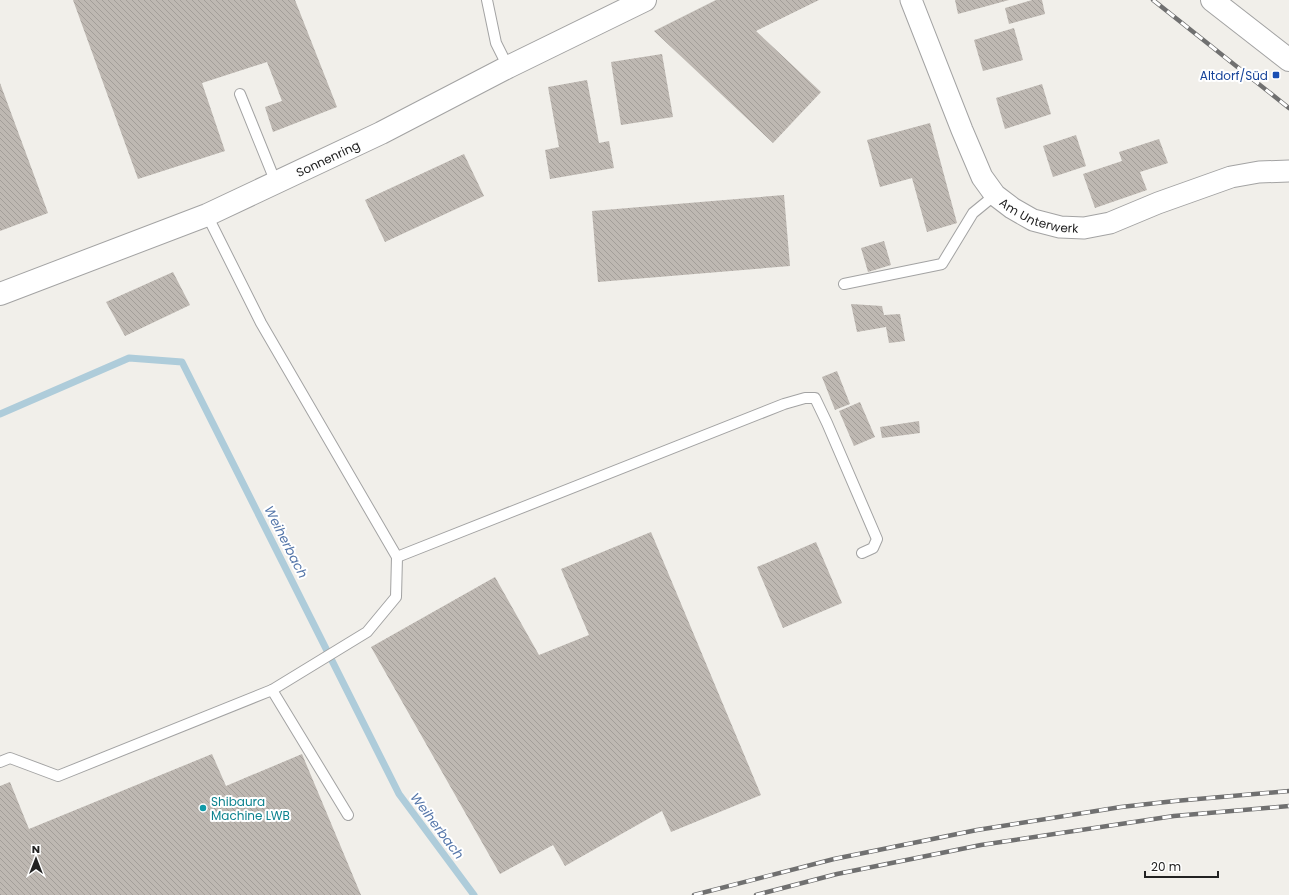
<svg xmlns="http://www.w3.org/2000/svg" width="1289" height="895" font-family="Poppins,sans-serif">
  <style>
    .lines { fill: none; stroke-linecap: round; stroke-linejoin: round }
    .stream { stroke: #aeccda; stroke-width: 7 }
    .building { fill: url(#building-back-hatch) }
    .service-casing { stroke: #a3a3a3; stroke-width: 12 }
    .minor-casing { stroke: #a3a3a3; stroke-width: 23 }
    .tertiary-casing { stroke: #a3a3a3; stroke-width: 24 }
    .service { stroke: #fff; stroke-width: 10 }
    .minor { stroke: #fff; stroke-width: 21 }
    .tertiary { stroke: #fff; stroke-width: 22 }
    .rail-casing { stroke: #707070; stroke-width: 4.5 }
    .rail { stroke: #fff; stroke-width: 3; stroke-dasharray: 9; stroke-linecap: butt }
    .transit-dot { fill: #1a4fb4; stroke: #fff; stroke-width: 1.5 }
    .culture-dot { fill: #0f9aa8; stroke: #fff; stroke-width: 1.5 }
    .labels { text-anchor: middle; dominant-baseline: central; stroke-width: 4; stroke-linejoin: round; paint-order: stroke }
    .transit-label { font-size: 12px; fill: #164399; stroke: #fff; text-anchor: end }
    .street-label { font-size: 12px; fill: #222; stroke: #fff }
    .culture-label { font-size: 12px; fill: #0d838f; stroke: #fff; text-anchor: start }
    .water-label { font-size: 13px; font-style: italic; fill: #5677aa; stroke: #fff }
  </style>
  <defs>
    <pattern id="building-back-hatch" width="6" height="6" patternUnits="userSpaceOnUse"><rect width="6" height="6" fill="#beb8b2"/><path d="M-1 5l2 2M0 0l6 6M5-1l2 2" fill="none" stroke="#a39e99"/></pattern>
  </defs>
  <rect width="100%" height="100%" fill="#f1efea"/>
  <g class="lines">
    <path class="stream" d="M0,414l129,-56 53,4 217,432 75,101"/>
  </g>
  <g class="building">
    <path d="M73,0h222l42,107 -64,25 -8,-25 17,-6 -15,-39 -65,21 23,68 -87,28z"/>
    <path d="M716,0h103l-63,31 65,61 -48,51 -119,-112z"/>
    <path d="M955,0h54l-51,14z"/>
    <path d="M1032,0h10l3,14 -36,10 -4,-16z"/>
    <path d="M1014,28l9,32 -40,11 -9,-31z"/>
    <path d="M662,54l11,63 -52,8 -10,-63z"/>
    <path d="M587,80l12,63 10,-2 5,27 -64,11 -5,-29 14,-3 -11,-60z"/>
    <path d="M0,83l48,130 -48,18z"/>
    <path d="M1042,84l9,30 -46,15 -9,-31z"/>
    <path d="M930,123l27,100 -30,9 -15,-54 -32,9 -13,-47z"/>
    <path d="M1076,135l10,31 -33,11 -10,-31z"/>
    <path d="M1159,139l9,24 -28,9 7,18 -52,18 -12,-34 39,-13 -3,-9z"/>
    <path d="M464,154l20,42 -99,46 -20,-42z"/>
    <path d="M784,195l6,71 -192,16 -6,-71z"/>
    <path d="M884,241l7,24 -23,7 -7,-24z"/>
    <path d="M173,272l17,33 -65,31 -19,-34z"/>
    <path d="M851,304l31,2 2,9 16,-1 5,27 -16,2 -3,-16 -29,5z"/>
    <path d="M837,371l13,33 -15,6 -13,-33z"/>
    <path d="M860,402l15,35 -21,9 -15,-35z"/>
    <path d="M919,421l1,12 -38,5 -2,-11z"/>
    <path d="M651,532l110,263 -90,37 -9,-21 -97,55 -12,-21 -53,29 -129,-227 124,-70 44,78 50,-20 -28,-66z"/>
    <path d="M816,542l26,61 -59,25 -26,-61z"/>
    <path d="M212,754l14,32 76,-32 59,141h-361v-109l10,-4 19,47z"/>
  </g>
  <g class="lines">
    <defs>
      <g id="service">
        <path d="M487,0l9,43 12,24"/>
        <path d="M240,94l36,89"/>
        <path d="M207,215l54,108 136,234 -1,40 -29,35 -95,58"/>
        <path d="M844,284l98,-20 31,-51 22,-18"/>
        <path d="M397,557l387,-153 21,-6h10l12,25 50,116 -4,9 -11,5"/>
        <path d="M0,762l10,-4 48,18 214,-86 76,125"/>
      </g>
      <g id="minor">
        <path id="s1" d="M911,0l51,130 20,47 13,18 17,13 21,12 27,7 24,1 26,-5 48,-20 73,-26 28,-5 30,-1"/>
      </g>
      <g id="tertiary">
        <path d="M1212,0l77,60"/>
        <path id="s2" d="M0,294l207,-79 174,-82 127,-66 137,-67"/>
      </g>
    </defs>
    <use href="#service" class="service-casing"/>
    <use href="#minor" class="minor-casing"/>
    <use href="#tertiary" class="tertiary-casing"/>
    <use href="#service" class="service"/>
    <use href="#minor" class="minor"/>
    <use href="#tertiary" class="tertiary"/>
    <defs>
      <g id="rail">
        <path d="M1153,0l136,108"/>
        <path d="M694,895l140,-36 143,-29 144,-23 54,-6 114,-10"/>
        <path d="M756,895l81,-21 144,-29 193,-29 115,-10"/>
      </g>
    </defs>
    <use href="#rail" class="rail-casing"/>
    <use href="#rail" class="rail"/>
  </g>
  <rect class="transit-dot" x="1272" y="71" width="8" height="8" rx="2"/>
  <circle class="culture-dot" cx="203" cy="808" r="4"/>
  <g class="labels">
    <g class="transit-label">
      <text x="1268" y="75">Altdorf/Süd</text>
    </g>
    <g class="street-label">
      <text stroke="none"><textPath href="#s2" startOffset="355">Sonnenring</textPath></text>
      <text stroke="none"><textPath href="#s1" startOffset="263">Am Unterwerk</textPath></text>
    </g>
    <g class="culture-label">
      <text x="211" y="801">Shibaura<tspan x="211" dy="14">Machine LWB</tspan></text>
    </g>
    <g class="water-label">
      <text transform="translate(286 542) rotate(63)">Weiherbach</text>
      <text transform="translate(437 826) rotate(53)">Weiherbach</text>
    </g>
  </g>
  <g transform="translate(36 859)" stroke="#ffffff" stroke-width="3" paint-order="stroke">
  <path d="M0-3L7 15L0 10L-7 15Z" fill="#222222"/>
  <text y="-6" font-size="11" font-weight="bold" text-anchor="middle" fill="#222222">N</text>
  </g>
  <path d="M1145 871v6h73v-6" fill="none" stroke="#222222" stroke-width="2"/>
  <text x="1151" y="871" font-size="12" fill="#222222" stroke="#ffffff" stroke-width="3" paint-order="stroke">20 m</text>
</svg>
